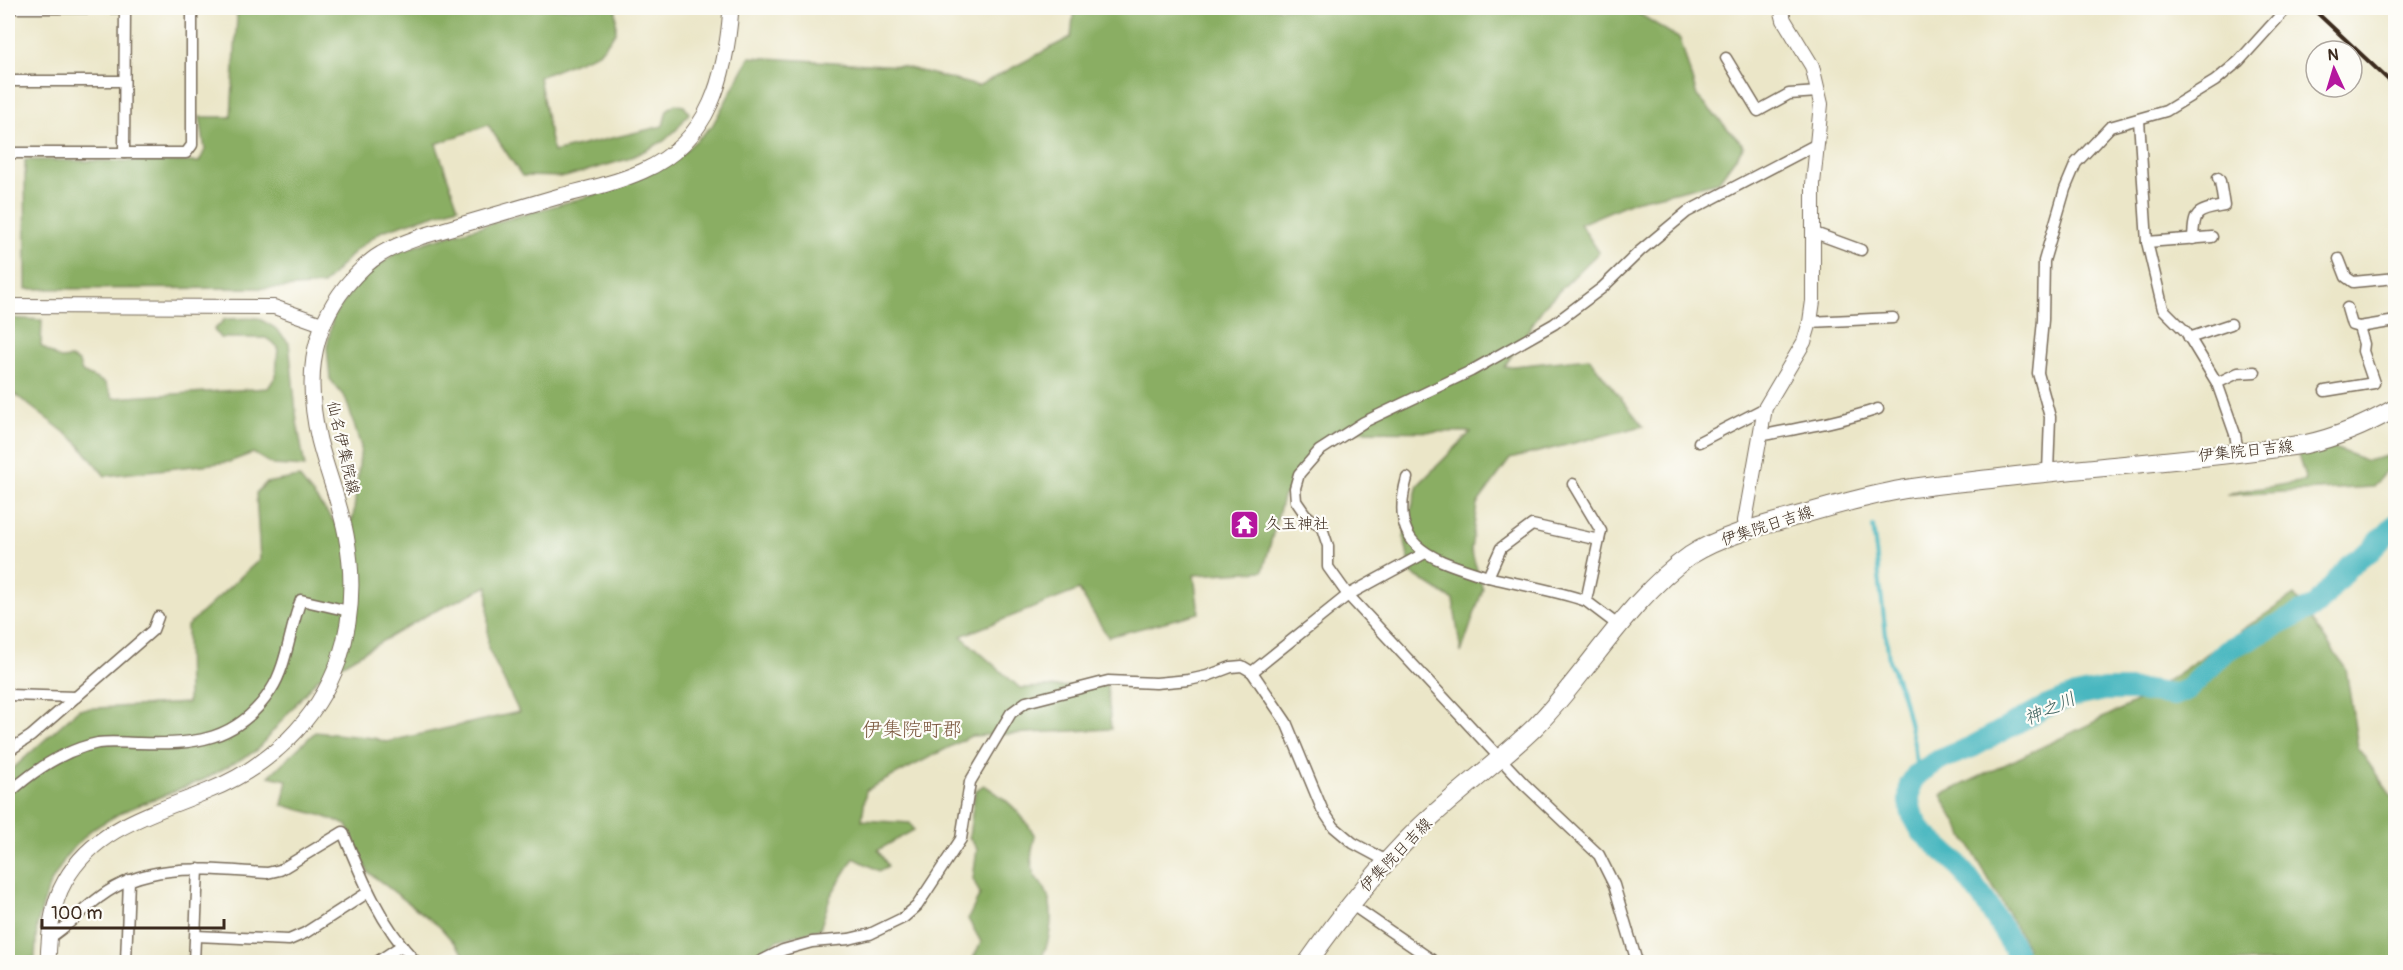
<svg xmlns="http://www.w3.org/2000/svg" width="2403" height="970" font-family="Pangolin,'Klee One',sans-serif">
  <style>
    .forest { fill: #8aae64; stroke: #626c41; stroke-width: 1.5 }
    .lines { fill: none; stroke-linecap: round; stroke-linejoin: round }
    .stream { stroke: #48b7c0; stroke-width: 4 }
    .river { stroke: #48b7c0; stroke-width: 22 }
    .minor-casing { stroke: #796c5a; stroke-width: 13 }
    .tertiary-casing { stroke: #796c5a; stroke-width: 16 }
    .secondary-casing { stroke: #796c5a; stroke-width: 17 }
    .primary-casing { stroke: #796c5a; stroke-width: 20 }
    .minor { stroke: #fff; stroke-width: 10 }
    .tertiary { stroke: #fff; stroke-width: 14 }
    .secondary { stroke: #fff; stroke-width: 15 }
    .primary { stroke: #fff; stroke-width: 18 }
    .rail { stroke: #3b2a1e; stroke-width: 4 }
    .labels { text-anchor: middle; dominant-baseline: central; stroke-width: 4.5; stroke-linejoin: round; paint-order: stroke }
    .street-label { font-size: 16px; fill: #3b2a1e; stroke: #fdfcf7 }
    .poi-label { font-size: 16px; fill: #3b2a1e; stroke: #fdfcf7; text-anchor: start }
    .water-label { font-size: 18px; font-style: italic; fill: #40625f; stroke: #fdfcf7 }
    .quarter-label { font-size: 20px; fill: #7d5a41; stroke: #fdfcf7 }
  </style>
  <rect width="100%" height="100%" fill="#fdfcf7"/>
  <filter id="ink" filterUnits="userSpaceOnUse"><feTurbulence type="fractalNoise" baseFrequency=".0167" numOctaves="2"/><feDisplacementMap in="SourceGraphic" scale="12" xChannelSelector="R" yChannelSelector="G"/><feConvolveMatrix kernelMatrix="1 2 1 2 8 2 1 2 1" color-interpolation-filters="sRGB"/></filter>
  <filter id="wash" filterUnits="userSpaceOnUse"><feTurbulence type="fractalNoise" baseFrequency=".008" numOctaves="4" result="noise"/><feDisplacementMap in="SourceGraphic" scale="24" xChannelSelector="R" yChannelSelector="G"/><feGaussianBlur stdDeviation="1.35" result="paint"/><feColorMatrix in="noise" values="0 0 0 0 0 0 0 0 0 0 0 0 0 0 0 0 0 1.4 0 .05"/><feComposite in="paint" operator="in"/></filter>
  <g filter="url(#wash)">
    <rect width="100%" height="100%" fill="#ebe6c8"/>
    <g class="forest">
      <path d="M235,8h381v24l-17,21 -60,24 14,75 110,-26 4,-16 8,-6 9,2 5,7 -12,16 -13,12 -36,18 -63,18 -43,-1 -34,-51 -52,19 22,63 -76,24 -26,19 -33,35 -40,3 -257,1 -1,-129 174,2 6,-12 -5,-33h31l6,-100z"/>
      <path d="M1074,8h556l50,31 17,57 47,50 -26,36 -84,19 -54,23 19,28 -54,53 -41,62 85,-9 54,68 -133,33 -33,45 -6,46 12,39 -22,64 -8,-53 -42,-27 -7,-36 14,-52 53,-53 -137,-1 -51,66 -20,74 -69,4 5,38 -91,24 -29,-47 -118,46 59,52 87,-3 4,44 -140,7 -105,54 -4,30 48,3 4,7 -36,20 10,16 -9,5 -25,-13 -23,37 -11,34 -42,11 -32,22h-275l-31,-35 -72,-55 -21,-47 -27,-10 -38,-10 5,-25 -18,-4 46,-44 59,6 12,4 133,-30 -31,-64v-62l-59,28 -112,65 -61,72 -51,28 -83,33 -31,18 -24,25 -18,31 -12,39 -2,33 -15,1v3h-12v-189l71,-64 109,-6 -1,-77 73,-67 -4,-66 10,-10 33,-6 37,47 17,-5 8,-72 -15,-48 -16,-20 -3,-32 6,-30 28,-39 35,-25 37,-13 185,-52 59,-30 35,-32 38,-69 151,9 77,20 93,-49z"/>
      <path d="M8,318l34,2 -1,26 19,13 11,-1 8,4 3,10 23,11 8,15 155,-10 8,-12 2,-29 -12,-9h-46l-6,-8 11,-11 33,-1 17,10 14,15 8,79 8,45 -32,-2 -20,-12 -24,9 -124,14 -29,-35 -68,-52z"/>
      <path d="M2334,448l33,13 28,-7v11l-11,8 -11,14 -146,8 15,-4 64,-10 -8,-26z"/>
      <path d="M2294,595l52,74 12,79 37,53v161h-376l8,-15 -86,-152 193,-92z"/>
      <path d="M984,785c25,16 36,26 51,51 -3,13 -6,25 -1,38 2,5 8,10 11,15 11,21 6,54 -6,73h-68l10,-20 -13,-23 12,-25 -7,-15 4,-30 -8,-12 6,-46z"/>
    </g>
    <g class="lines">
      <path class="stream" d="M1873,526l16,134 14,37 11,46 3,31"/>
      <path class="river" d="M2019,962l-5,-14 -29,-47 -30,-40 -33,-29 -10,-18 -3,-12 1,-17 7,-11 24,-15 31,-12 73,-40 26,-10 33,-7h36l34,5 14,-6 39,-39 90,-45 32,-39 21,-15 26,-27"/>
    </g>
  </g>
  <g filter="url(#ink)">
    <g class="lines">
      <defs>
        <g id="minor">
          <path d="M8,8h117"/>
          <path d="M1726,58l32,53 31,-17 29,-2"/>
          <path d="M8,81h116"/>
          <path d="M2139,120l8,122 16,67 23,23 31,51 18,51 3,18"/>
          <path d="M8,153h178l6,-8v-137"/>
          <path d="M124,153l1,-145"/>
          <path d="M1812,232l49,18"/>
          <path d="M2193,239c1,-29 4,-28 31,-33l-4,-25 -2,-3"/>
          <path d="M2147,242l65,-5"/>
          <path d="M2339,259l7,18 7,5 43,-4"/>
          <path d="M2347,308l5,17 7,2"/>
          <path d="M1810,322l83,-4"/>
          <path d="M2189,338l42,-14"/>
          <path d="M2217,383l21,-10 17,-1"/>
          <path d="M2325,391l49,-8 -11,-32 1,-7 -5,-17 37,-6"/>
          <path d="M1759,436c40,-8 80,-14 119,-27"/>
          <path d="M1699,442l66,-34"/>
          <path d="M2048,472l2,-55 -12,-44 5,-53 1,-59 21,-72 11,-26 34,-36 56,-16 49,-30 24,-20 48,-53"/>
          <path d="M1407,478c-20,72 26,81 81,99"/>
          <path d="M1573,484l28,47 -2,9"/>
          <path d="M1586,601c-32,-11 -65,-16 -98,-24l13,-29 31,-23 67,15 -13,61 33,25"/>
          <path d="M1252,672l96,-77 77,-42"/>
          <path d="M8,695l68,2"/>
          <path d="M8,751l23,-15 122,-106 5,-13"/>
          <path d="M8,794c25,-23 56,-44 90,-51 13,-2 28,0 41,0 55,2 99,-2 132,-53 16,-24 19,-63 30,-90l48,11"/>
          <path d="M1349,903l86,59"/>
          <path d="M196,936l93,4 16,-7 62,-40"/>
          <path d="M49,938c19,-12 33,-28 51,-41 48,-37 110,-27 167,-24l13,-3 63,-38c19,47 38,93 73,130"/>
          <path d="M126,962l3,-82"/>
          <path d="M194,962l4,-93"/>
          <path d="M377,962l24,-16"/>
          <path d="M759,962l24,-12 29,-8 37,-3 21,-5 33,-16 14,-12 44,-67 9,-57 41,-69 15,-11 82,-21 48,2 33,-3 18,-4 24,-9 11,-1 10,6 34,50 36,87 12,18 19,16 26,14 6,6"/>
          <path d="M1637,962l-23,-77 -15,-30 -75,-71 -176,-189 -20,-28v-21l-6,-18 -17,-14 -9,-13 -1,-13 4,-14 20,-23 45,-29 107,-51 83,-47 48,-36 38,-37 47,-39 132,-69"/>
        </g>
        <g id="tertiary">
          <path d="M8,306l266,1 48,17"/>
          <path d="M1747,532l-2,-11 20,-113 39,-66 6,-20 3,-21v-117l8,-80 -9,-38 -28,-46 -3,-12"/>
        </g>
        <path id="secondary" d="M48,962c1,-27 3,-57 17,-81 30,-54 90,-68 143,-90 60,-24 109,-69 131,-131 13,-40 15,-84 7,-125 -6,-32 -19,-63 -27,-95 -13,-56 -10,-108 27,-154 10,-12 21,-24 35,-32 13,-8 28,-13 42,-18 46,-13 91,-27 137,-40 28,-7 56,-13 83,-25 68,-30 83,-96 88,-163"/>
        <path id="primary" d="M1308,962c33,-47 68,-92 110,-133 37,-36 80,-66 117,-102 53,-54 94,-129 156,-172 29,-19 73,-30 106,-39 31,-9 62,-18 93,-24 33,-7 67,-9 101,-13 104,-13 210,-19 315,-35 33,-7 60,-19 90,-36"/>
      </defs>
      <use href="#minor" class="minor-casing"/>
      <use href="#tertiary" class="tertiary-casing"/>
      <use href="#secondary" class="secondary-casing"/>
      <use href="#primary" class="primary-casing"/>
      <use href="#minor" class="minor"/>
      <use href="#tertiary" class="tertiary"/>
      <use href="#secondary" class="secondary"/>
      <use href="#primary" class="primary"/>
      <path class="rail" d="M2312,8l84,79"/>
    </g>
  </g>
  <defs>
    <symbol id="temple-square" viewBox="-11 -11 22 22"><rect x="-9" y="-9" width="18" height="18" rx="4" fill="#b5179e" stroke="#fdfcf7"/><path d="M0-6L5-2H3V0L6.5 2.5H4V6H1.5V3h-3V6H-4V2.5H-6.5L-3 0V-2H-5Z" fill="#fff"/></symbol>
  </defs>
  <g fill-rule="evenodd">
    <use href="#temple-square" x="1228" y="508" width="33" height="33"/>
  </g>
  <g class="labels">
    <g class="street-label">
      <text transform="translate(343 448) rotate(77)">仙名伊集院線</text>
      <text transform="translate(2246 451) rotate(-6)">伊集院日吉線</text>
      <text transform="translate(1767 526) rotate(-18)">伊集院日吉線</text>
      <text transform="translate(1396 855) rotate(-46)">伊集院日吉線</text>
    </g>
    <g class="poi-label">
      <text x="1265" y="524">久玉神社</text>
    </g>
    <g class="water-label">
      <text transform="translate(2050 709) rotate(-24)">神之川</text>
    </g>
    <g class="quarter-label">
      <text x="912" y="729">伊集院町郡</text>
    </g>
  </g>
  <rect width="2403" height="970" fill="none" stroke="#fdfcf7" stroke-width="30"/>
  <g transform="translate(2334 69) rotate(356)"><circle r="28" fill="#fdfcf7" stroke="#afa8a0" stroke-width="1.5"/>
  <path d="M0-4.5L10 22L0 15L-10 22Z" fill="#b5179e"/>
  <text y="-9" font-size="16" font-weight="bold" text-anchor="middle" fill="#3b2a1e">N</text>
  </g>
  <path d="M42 919v9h182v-9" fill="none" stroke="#3b2a1e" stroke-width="3"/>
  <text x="51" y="919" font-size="18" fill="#3b2a1e" stroke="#fdfcf7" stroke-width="4.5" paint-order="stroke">100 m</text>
</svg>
